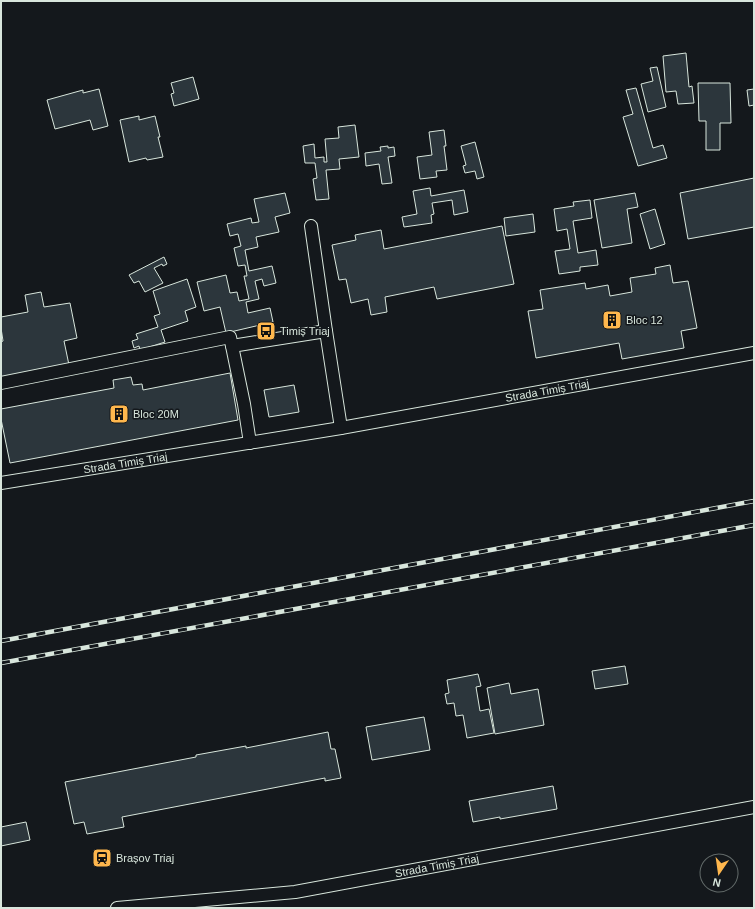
<svg xmlns="http://www.w3.org/2000/svg" width="755" height="909" font-family="Arial,sans-serif">
  <style>
    .building { fill: #2c363c; stroke: #d8e6dc }
    .lines { fill: none; stroke-linecap: round; stroke-linejoin: round }
    .lane-casing { stroke: #d8e6dc; stroke-width: 14 }
    .lane { stroke: #14181c; stroke-width: 12 }
    .rail-casing { stroke: #d8e6dc; stroke-width: 4.5 }
    .rail { stroke: #14181c; stroke-width: 3; stroke-dasharray: 9; stroke-linecap: butt }
    .labels { text-anchor: middle; dominant-baseline: central; stroke-width: 3; stroke-linejoin: round; paint-order: stroke }
    .poi-label { font-size: 11px; fill: #d8e6dc; stroke: #14181c; text-anchor: start }
    .street-label { font-size: 11px; fill: #d8e6dc; stroke: #14181c }
  </style>
  <rect width="100%" height="100%" fill="#14181c"/>
  <g class="building">
    <path d="M686,53l3,34 3,-1 2,17 -16,1 -2,-13 -10,1 -3,-36z"/>
    <path d="M657,67l9,40 -18,5 -7,-28 12,-3 -3,-13z"/>
    <path d="M193,77l6,22 -25,7 -3,-12 3,-1 -3,-10z"/>
    <path d="M698,83h32l1,40h-11v27h-14v-29h-7z"/>
    <path d="M636,88l17,60 10,-3 4,13 -29,8 -15,-49 10,-3 -7,-24z"/>
    <path d="M99,89l9,37 -15,4 -3,-10 -35,9 -8,-29 36,-10v3z"/>
    <path d="M754,89v16l-5,1 -2,-16z"/>
    <path d="M139,116v4l16,-4 5,21h-2l5,20 -16,3 -1,-2 -17,4 -9,-42z"/>
    <path d="M355,125l4,32 -20,2 1,10 -14,1 3,29 -13,1 -3,-21 4,-1 -2,-15h-10l-2,-17 11,-2 1,14 9,-1v5h3l-2,-23 14,-1 -1,-11z"/>
    <path d="M444,130l2,16h-2l3,24 -11,1 1,6 -17,2 -3,-22 15,-2 -3,-23z"/>
    <path d="M475,142l9,35 -7,2 -2,-8 -10,2 -2,-7 3,-1 -5,-19z"/>
    <path d="M388,146v2l6,-1 1,9 -7,1 4,26 -10,1 -3,-20 -13,2 -1,-13 16,-2 -1,-4z"/>
    <path d="M754,178v49l-66,12 -8,-46z"/>
    <path d="M430,188l1,8 33,-6 4,22 -14,3 -2,-15 -20,3 2,11 -3,1 1,8 -28,4 -2,-10 15,-3 -4,-23z"/>
    <path d="M285,193l5,20 -15,4 4,15 -23,5 2,10 -13,3 4,21 23,-5 4,17 -12,3 -2,-7 -7,2 4,18 -13,3 2,11 22,-5 3,14 -47,11 -6,-26 -16,4 -7,-29 29,-7 4,18 7,-1 2,9 10,-2 -5,-23h3l-2,-11 -7,1 -4,-18 7,-2 -3,-12 -8,2 -3,-12 24,-6 1,5 7,-1 -5,-23z"/>
    <path d="M635,193l3,14 -11,2 5,34 -30,5 -8,-48z"/>
    <path d="M590,200l2,18 -19,3 5,32 18,-3 2,15 -18,2v4l-21,3 -4,-23 15,-2 -3,-20 -10,2 -3,-22 20,-3 -1,-4z"/>
    <path d="M655,209l10,35 -15,5 -10,-35z"/>
    <path d="M533,214l2,18 -29,4 -2,-18z"/>
    <path d="M502,226l12,58 -77,15 -3,-12 -49,10 2,15 -16,3 -3,-16 -17,4 -5,-24 -7,1 -7,-35 24,-5 -1,-5 26,-5 3,19z"/>
    <path d="M164,257l3,7 -4,2 -1,-2 -8,4 9,15 -18,9 -6,-11 -5,2 -5,-8z"/>
    <path d="M670,265l3,18 15,-2 9,47 -16,3 3,17 -62,11 -3,-16 -83,15 -8,-47 15,-2 -3,-19 45,-7 1,6 22,-4 2,11 22,-4 -2,-14 26,-4 -1,-6z"/>
    <path d="M187,279l9,28 -11,4 3,10 -27,9 4,12 -25,8 -1,-4 -5,2 -2,-7 6,-2 -2,-5 22,-7 -4,-11 6,-2 -7,-23z"/>
    <path d="M41,292l3,15 26,-4 7,35 -13,3 5,24 -68,13v-36l2,-1 -2,-13v-11l27,-5 -3,-17z"/>
    <path d="M230,373l8,47 -228,43 -9,-44v-10l113,-21 -1,-8 18,-3 2,8 9,-1 1,6z"/>
    <path d="M294,385l5,27 -30,5 -5,-27z"/>
    <path d="M625,666l3,18 -33,5 -3,-18z"/>
    <path d="M478,674l3,12 -5,1 4,24 9,-2 5,24 -27,5 -4,-23 -7,1 -2,-13 -7,1 -2,-10 4,-1 -2,-13z"/>
    <path d="M509,683l2,11 27,-5 6,36 -49,9 -8,-46z"/>
    <path d="M424,717l6,33 -58,10 -6,-33z"/>
    <path d="M328,732l3,17h4l6,29 -16,3v-3l-203,39 2,10 -37,7 -3,-12 -10,2 -9,-42 131,-25v-2l50,-9v2z"/>
    <path d="M553,786l4,23 -57,10v-2l-27,5 -4,-21z"/>
    <path d="M26,822l4,18 -29,6v-19z"/>
  </g>
  <g class="lines">
    <defs>
      <g id="lane">
        <path d="M311,226l15,105"/>
        <path d="M1,383l229,-46 2,9"/>
        <path d="M250,443l-6,-39 -12,-58 94,-15 15,97"/>
        <path id="s1" d="M1,483l340,-55 413,-75"/>
        <path id="s2" d="M117,908l178,-16 459,-85"/>
      </g>
    </defs>
    <use href="#lane" class="lane-casing"/>
    <use href="#lane" class="lane"/>
    <defs>
      <g id="rail">
        <path d="M1,641l753,-140"/>
        <path d="M1,663l753,-138"/>
      </g>
    </defs>
    <use href="#rail" class="rail-casing"/>
    <use href="#rail" class="rail"/>
  </g>
  <defs>
    <symbol id="building-square" viewBox="-11 -11 22 22"><rect x="-9" y="-9" width="18" height="18" rx="4" fill="#ffb74d" stroke="#14181c"/><path d="M-4-6H4V6H1V3H-1V6H-4ZM-2.5-4.3h1.7v1.8h-1.7ZM.8-4.3h1.7v1.8H.8ZM-2.5-1h1.7V.8h-1.7ZM.8-1h1.7V.8H.8Z" fill="#111"/></symbol>
    <symbol id="bus-square" viewBox="-11 -11 22 22"><rect x="-9" y="-9" width="18" height="18" rx="4" fill="#ffb74d" stroke="#14181c"/><path d="M-5-6H5V4H4V6H2V4H-2V6H-4V4H-5ZM-3.5-4V0h7V-4ZM-3.5 1.2v1.5H-2V1.2ZM2 1.2v1.5H3.5V1.2Z" fill="#111"/></symbol>
    <symbol id="station-square" viewBox="-11 -11 22 22"><rect x="-9" y="-9" width="18" height="18" rx="4" fill="#ffb74d" stroke="#14181c"/><path d="M-3-6H3Q5-6 5-4V2Q5 4 3 4L4.5 6H3L1.5 4h-3L-3 6H-4.5L-3 4Q-5 4-5 2V-4Q-5-6-3-6ZM-3.5-4v3h7v-3ZM-3.5 1v1.5H-2V1ZM2 1v1.5H3.5V1Z" fill="#111"/></symbol>
  </defs>
  <g fill-rule="evenodd">
    <use href="#building-square" x="601" y="309" width="22" height="22"/>
    <use href="#bus-square" x="255" y="320" width="22" height="22"/>
    <use href="#building-square" x="108" y="403" width="22" height="22"/>
    <use href="#station-square" x="91" y="847" width="22" height="22"/>
  </g>
  <g class="labels">
    <g class="poi-label">
      <text x="626" y="320">Bloc 12</text>
      <text x="280" y="331">Timiș Triaj</text>
      <text x="133" y="414">Bloc 20M</text>
      <text x="116" y="858">Brașov Triaj</text>
    </g>
    <g class="street-label">
      <text stroke="none"><textPath href="#s1" startOffset="554">Strada Timiș Triaj</textPath></text>
      <text stroke="none"><textPath href="#s1" startOffset="126">Strada Timiș Triaj</textPath></text>
      <text stroke="none"><textPath href="#s2" startOffset="323">Strada Timiș Triaj</textPath></text>
    </g>
  </g>
  <rect width="755" height="909" fill="none" stroke="#d8e6dc" stroke-width="4"/>
  <g transform="translate(719 873) rotate(193)"><circle r="19" fill="#14181c" stroke="#626a69"/>
  <path d="M0-3L7 15L0 10L-7 15Z" fill="#ffb74d"/>
  <text y="-6" font-size="11" font-weight="bold" text-anchor="middle" fill="#d8e6dc">N</text>
  </g>
</svg>
